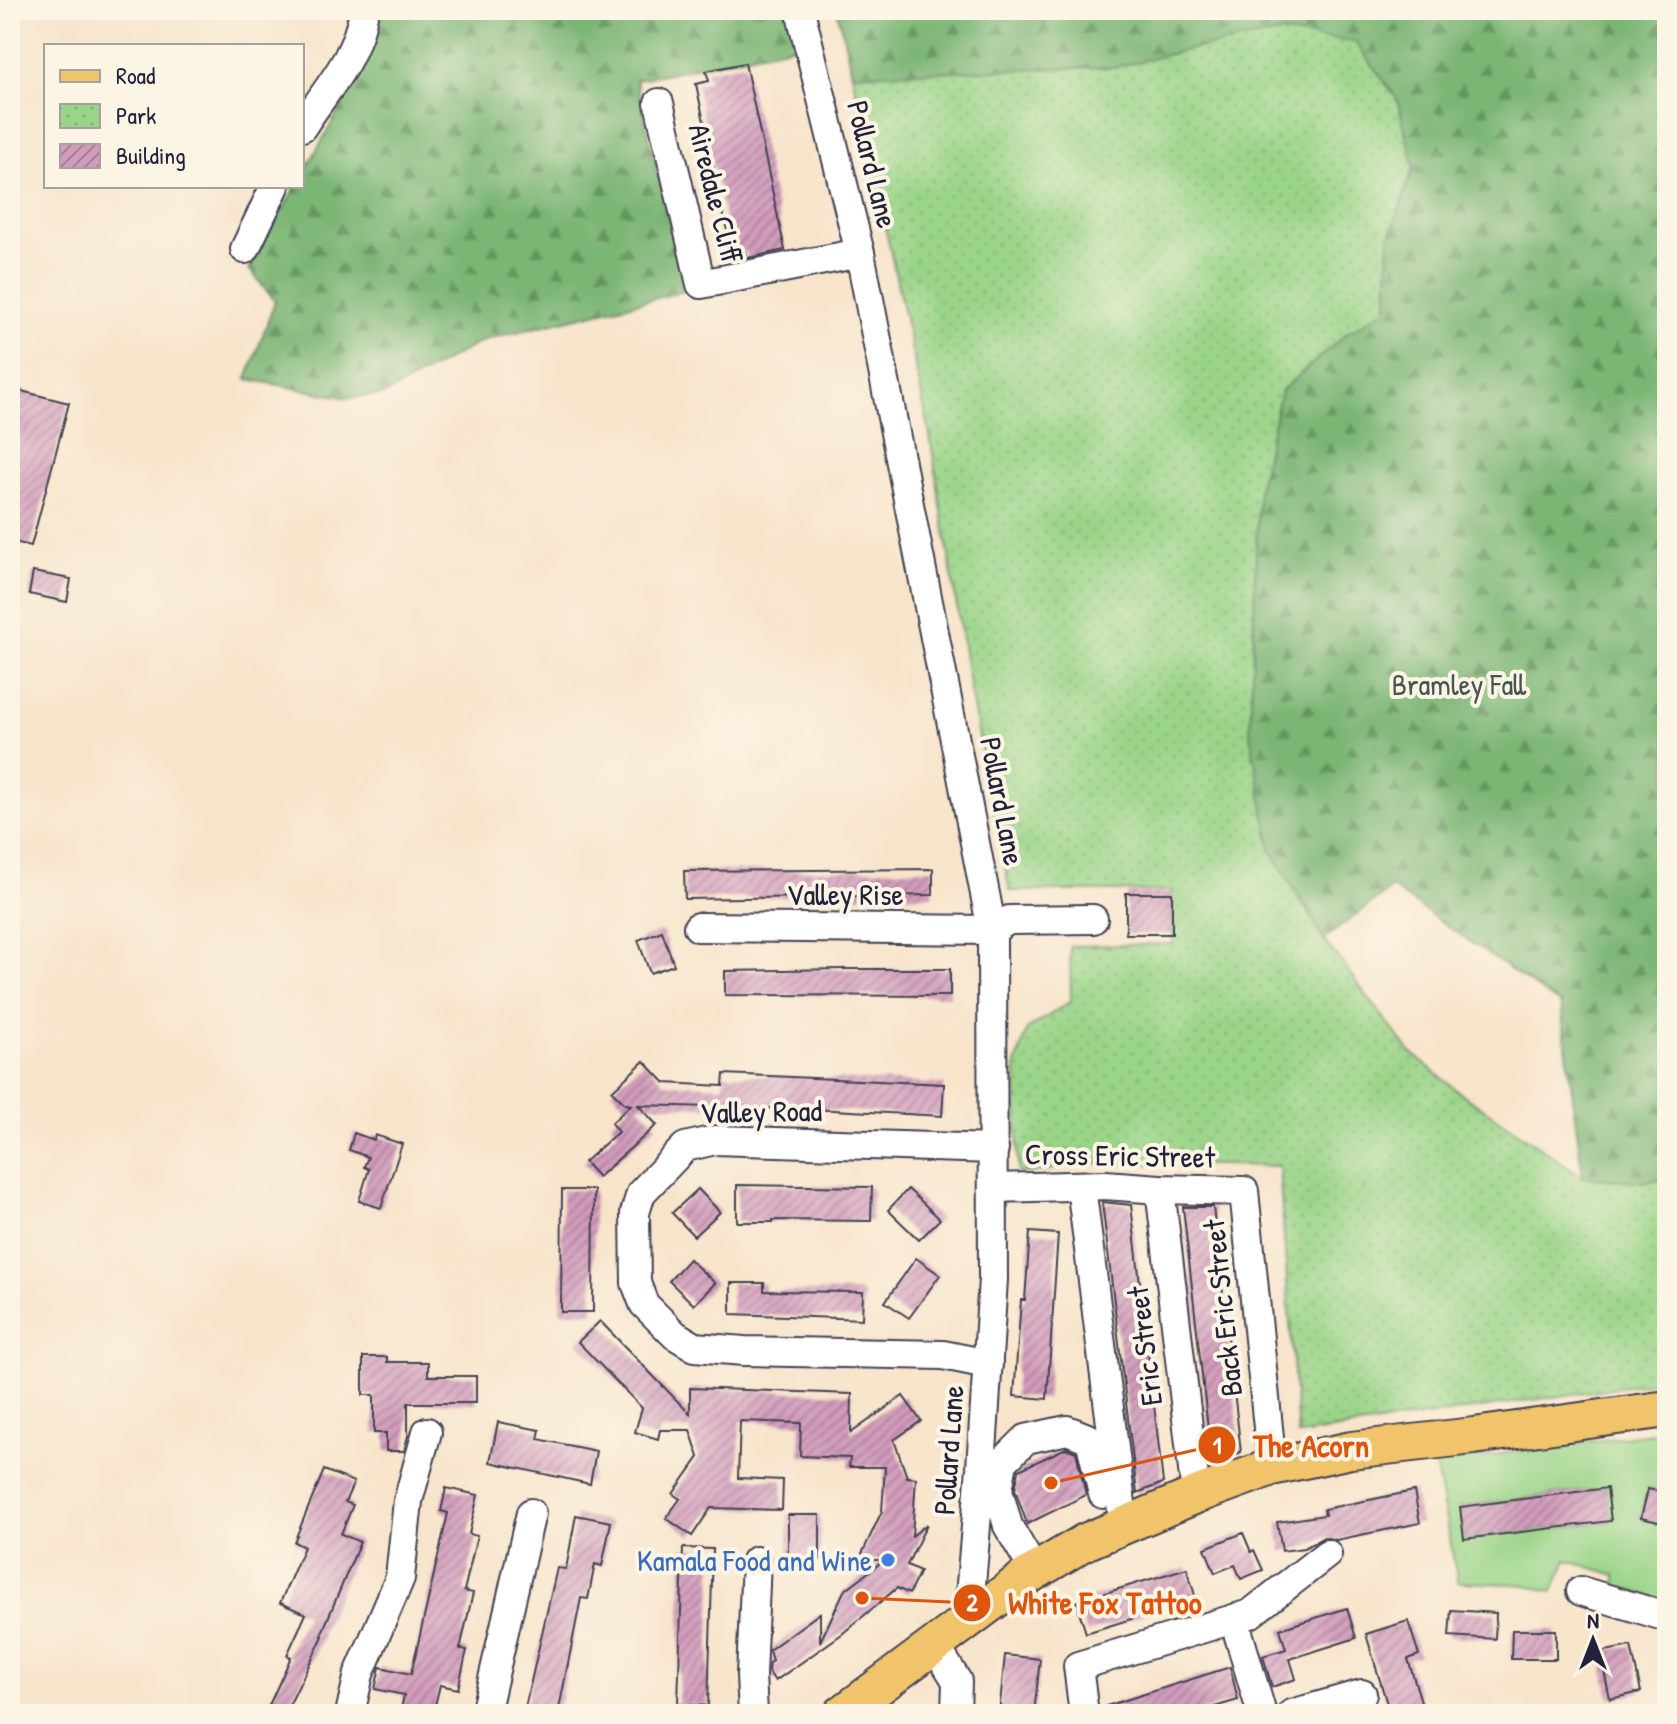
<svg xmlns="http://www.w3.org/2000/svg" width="1677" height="1724" font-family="'Patrick Hand',sans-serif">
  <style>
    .grass { fill: #9ad488; stroke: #5e7b62; stroke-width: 2; fill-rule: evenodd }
    .forest { fill: url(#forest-firs); stroke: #4e6c58; stroke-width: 2 }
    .park { fill: url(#park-dots); stroke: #5e7b62; stroke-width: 2 }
    .building { fill: url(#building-hatch) }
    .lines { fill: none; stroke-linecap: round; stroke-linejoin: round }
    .minor-casing { stroke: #423f51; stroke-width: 32 }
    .major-casing { stroke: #423f51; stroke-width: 40 }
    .minor { stroke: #fff; stroke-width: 28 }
    .major { stroke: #f1c36a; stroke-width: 36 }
    .shop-dot { fill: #3f7fe0; stroke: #fcf5e5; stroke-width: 3 }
    .labels { text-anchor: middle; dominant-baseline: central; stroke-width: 8; stroke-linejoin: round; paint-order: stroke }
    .street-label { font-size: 30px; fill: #22223b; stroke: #fcf5e5 }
    .park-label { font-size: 30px; fill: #465752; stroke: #fcf5e5 }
    .shop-label { font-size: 30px; fill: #366cbe; stroke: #fcf5e5; text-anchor: end }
    .leader { fill: none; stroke: #de560e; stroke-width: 3 }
    .callout-dot { fill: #de560e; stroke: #fcf5e5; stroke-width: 3 }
    .mark-label { font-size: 24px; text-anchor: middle; font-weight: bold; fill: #fff }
    .callout-label { font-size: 32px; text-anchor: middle; font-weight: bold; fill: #de560e; stroke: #fcf5e5; stroke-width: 8; stroke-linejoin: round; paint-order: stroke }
  </style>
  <defs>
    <pattern id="forest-firs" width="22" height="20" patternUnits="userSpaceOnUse" patternTransform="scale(2)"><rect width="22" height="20" fill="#7bb674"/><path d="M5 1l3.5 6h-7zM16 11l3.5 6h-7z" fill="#649460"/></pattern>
    <pattern id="park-dots" width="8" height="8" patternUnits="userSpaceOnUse" patternTransform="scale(2)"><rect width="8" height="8" fill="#9ad488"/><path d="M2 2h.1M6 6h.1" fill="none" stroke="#84b676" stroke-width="1.8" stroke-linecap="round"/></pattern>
    <pattern id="building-hatch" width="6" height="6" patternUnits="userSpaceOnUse" patternTransform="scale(2)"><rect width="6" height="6" fill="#d19bbb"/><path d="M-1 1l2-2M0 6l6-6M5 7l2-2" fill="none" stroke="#a97e99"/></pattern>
  </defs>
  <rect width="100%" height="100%" fill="#fcf5e5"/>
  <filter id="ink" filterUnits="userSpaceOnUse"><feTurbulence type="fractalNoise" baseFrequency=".0125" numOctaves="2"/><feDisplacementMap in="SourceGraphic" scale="16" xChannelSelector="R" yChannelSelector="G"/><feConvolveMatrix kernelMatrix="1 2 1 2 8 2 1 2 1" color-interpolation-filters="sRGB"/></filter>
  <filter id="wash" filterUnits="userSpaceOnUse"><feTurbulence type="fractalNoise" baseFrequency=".006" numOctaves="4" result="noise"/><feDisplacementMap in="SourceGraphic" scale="32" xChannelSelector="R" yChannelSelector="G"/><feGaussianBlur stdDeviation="1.8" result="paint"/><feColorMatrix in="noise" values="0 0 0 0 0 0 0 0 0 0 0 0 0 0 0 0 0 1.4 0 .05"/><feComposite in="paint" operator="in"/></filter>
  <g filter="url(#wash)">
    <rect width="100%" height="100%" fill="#f7e4cb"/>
    <path class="grass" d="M1667,1431v62l-19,-4 -7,29 26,6v77l-51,-15v-11l-49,-15 -14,31 -39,-7 -56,-2 -23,-119zM1606,1488l4,33 -146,18 -4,-32z"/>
    <g class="forest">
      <path d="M382,10h408l9,35 -163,35 49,211 -201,49 -100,55 -37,3 -100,-19 28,-78 -26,-32 47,-83h6v-10l61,-108z"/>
      <path d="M837,10h830v1168l-22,4 -62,-5 -22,-172 -169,-117 -68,51 -53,-89 -21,-116 8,-245 23,-98 67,-59 39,-23 2,-71 25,-72 -17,-67 -42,-57 -163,7 -76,18 -264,7z"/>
    </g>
    <path class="park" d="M1281,33l74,9 42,57 17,67 -25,72 -2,71 -39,23 -67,59 -23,98 -8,245 21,116 53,90 86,112 45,37 128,88 62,5 22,-4v202l-369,55 -19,-269 -183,-3 -78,11 -2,-110 11,-34 44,-29 -1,-55 103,-2 -1,-53h-162l-39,-194 -42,-268 -77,-355 264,-7 76,-18z"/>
    <g id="blocks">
      <g class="building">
        <path d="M745,63l40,187 -38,8 -2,-7 -13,3 -36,-170 13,-3 -3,-10z"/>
        <path d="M21,391l48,12 -38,143 -21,-5v-108z"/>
        <path d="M33,572l38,7 -4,23 -38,-8z"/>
        <path d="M933,869v26l-248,4 -1,-28z"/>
        <rect x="1126" y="893" width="46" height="41"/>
        <path d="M662,931l12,34 -24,8 -12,-33z"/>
        <path d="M843,969h107v27l-225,-1v-24z"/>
        <path d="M644,1061l21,22 58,3 1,-12 220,10 -2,32 -109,-6 -195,-5 19,20 -59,52 -14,-15 34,-30 -7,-9 20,-18 -6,-1 -13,-13z"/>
        <path d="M354,1133l20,7 1,-5 27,9 -21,64 -22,-7 10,-32 -5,-2 4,-10 -19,-7z"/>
        <path d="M737,1185l135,2 -1,34 -98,-1v2h-36z"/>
        <path d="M698,1189l22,23 -26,24 -22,-23z"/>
        <path d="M908,1189l32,30 -21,21 -31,-30z"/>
        <path d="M562,1190h32l-1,122h-32z"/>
        <path d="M1102,1202l29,3 32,278 -26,10z"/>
        <path d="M1183,1207h30l28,245 -29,12z"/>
        <path d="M1030,1232l28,2 -11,165 -33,-3 7,-96h4z"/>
        <path d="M916,1258l24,17 -31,43 -24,-16z"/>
        <path d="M689,1259l26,24 -21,22 -25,-24z"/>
        <path d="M731,1283h33v8l99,1 -1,27 -131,-5z"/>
        <path d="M600,1321l90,93v-26l162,6 -1,39 52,-37 18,25 -27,19 13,37 9,1 -4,58 15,-12 -20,41 13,6 -11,23 -12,-6 -55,46 -67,47 -7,-10 1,-8 3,-2 -3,-11 51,-37v29l24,-51 40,-31h-25l23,-49 3,-44h-36l1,-9 -50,-2 1,-33 -61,-2 -2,57 45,2 -1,30 -71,-2 -19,28 -26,-18 14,-19 -7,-5 26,-37 -9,-27h-30l-2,9 -23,-7 7,-24 -64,-66z"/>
        <path d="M363,1357h24v5h41v14h48v27h-68v33l-4,15h-18v-18h-12v-38h-11z"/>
        <path d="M498,1422l42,8 -2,9 58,12 -6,33 -100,-22z"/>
        <path d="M1066,1448l10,4 10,43 -59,29 -12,-35 4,-19z"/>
        <path d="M324,1470l30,12 -9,20 8,3 -12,29 19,8 -39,93 2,1 -38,78h-20l26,-57 -4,-2 19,-41 -26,-11 24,-56 -10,-5z"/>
        <path d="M446,1488l32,7 -9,39 8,2 -13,55 9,2 -13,56 7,1 -9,39 -18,-4 -7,29h-33l4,-19 -29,-6 5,-22 31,7 37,-161 -7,-2z"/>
        <path d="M1607,1488l4,33 -147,18 -4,-32z"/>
        <path d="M1648,1489l19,4v31l-26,-6z"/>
        <path d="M1414,1491l6,32 -84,17 -12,-3 -20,11 -22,3 -5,-29 48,-7 -1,-6z"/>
        <path d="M576,1515l35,7 -9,44 -7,-2 -7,35 -7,-1 -23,116 -34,-2 33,-144 9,1z"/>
        <rect x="788" y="1515" width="32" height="45"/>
        <path d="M1243,1533l8,19 3,-2 9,20 -22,9 -6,-14 -20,8 -10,-25z"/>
        <path d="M683,1548l30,1 -5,157 -30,-2z"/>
        <path d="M1187,1568l9,31 -110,34 -10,-31z"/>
        <path d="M1347,1608l9,30 -66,21 6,20 -24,8 -9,-31 23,-7 -6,-20z"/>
        <path d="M1451,1610l45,3 -1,26 -46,-3z"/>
        <path d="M1408,1621l11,34 -11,4 15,49 -19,6h-14l-24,-80z"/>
        <path d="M1512,1630h44v29h-45z"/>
        <path d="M1631,1646l10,46 -31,7 -10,-47z"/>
        <path d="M1005,1655l35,4 -6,55h-35z"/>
        <path d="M1230,1667l8,33 -47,14h-90l-1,-6z"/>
      </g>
    </g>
  </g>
  <g filter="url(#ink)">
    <use href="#blocks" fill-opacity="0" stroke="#423f51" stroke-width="2"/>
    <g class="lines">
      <defs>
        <g id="minor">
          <path d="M800,10l60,243 132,677 1,349 -12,189 -13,151"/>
          <path d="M659,103l42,181 159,-31"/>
          <path d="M302,127c26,-41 54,-67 62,-117"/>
          <path d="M245,249l30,-63"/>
          <path d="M698,927l294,3 17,-10 84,-1"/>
          <path d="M1081,1186l43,341"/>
          <path d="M994,1188l111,-3 55,4 84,2 28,276"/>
          <path d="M1160,1189l36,306"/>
          <path d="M988,1364l-45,-9 -199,-4 -49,-4 -20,-12 -31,-31 -8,-21 -1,-70 6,-20 44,-46 30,-7 279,9"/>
          <path d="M1035,1572l-27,-46 -10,-36 5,-28 23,-23 41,-9 23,9 13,55"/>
          <path d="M1581,1591l86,26"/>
          <path d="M1234,1619l28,95"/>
          <path d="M934,1644l23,37 -1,33"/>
          <path d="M350,1714l9,-40 41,-96 8,-77 19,-69"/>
          <path d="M485,1714l46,-201"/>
          <path d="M753,1714l-2,-39 5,-114"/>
          <path d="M1084,1714l-6,-48 172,-52 77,-60"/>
          <path d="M1292,1714l70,-20"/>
        </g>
        <path id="major" d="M842,1714l184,-137 59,-35 111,-47 76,-28 79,-17 123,-14 193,-27"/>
      </defs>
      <use href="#minor" class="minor-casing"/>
      <use href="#major" class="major-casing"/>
      <use href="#minor" class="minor"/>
      <use href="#major" class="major"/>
    </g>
  </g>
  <circle class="shop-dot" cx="888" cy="1560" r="8"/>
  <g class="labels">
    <g class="street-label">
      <text transform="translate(873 164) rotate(76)">Pollard Lane</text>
      <text transform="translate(716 193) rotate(76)">Airedale Cliff</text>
      <text transform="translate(1003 801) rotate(79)">Pollard Lane</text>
      <text x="845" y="894">Valley Rise</text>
      <text transform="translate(761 1111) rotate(-1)">Valley Road</text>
      <text transform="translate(1120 1155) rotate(1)">Cross Eric Street</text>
      <text transform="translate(1222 1308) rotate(-96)">Back Eric Street</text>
      <text transform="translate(1144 1346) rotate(-97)">Eric Street</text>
      <text transform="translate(948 1450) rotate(-86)">Pollard Lane</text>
    </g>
    <g class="park-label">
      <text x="1459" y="684">Bramley Fall</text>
    </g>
    <g class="shop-label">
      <text x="872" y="1560">Kamala Food and Wine</text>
    </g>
  </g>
  <path class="leader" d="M1051 1483L1217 1445M862 1598L972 1603"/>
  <g class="callout-dot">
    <circle cx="1051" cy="1483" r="8"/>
    <circle cx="862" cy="1598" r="8"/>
    <circle cx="1217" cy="1445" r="20"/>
    <circle cx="972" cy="1603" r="20"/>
  </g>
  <g class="mark-label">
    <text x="1217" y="1454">1</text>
    <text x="972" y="1611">2</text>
  </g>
  <g class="callout-label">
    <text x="1311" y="1457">The Acorn</text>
    <text x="1105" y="1614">White Fox Tattoo</text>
  </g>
  <rect width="1677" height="1724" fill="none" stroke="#fcf5e5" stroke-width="40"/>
  <rect x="44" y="44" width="260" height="144" fill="#fcf5e5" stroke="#a5a1a1" stroke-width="2"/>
  <rect x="60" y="70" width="40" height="12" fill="#f1c36a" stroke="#a5a1a1" stroke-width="2"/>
  <text x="116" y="84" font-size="24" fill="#22223b">Road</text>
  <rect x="60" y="104" width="40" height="24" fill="url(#park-dots)" stroke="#a5a1a1" stroke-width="2"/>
  <text x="116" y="124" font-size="24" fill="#22223b">Park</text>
  <rect x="60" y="144" width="40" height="24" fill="url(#building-hatch)" stroke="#a5a1a1" stroke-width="2"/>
  <text x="116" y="164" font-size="24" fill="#22223b">Building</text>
  <g transform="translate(1593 1640)" stroke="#fcf5e5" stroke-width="6" paint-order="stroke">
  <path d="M0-6L14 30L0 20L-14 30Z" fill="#22223b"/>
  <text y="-12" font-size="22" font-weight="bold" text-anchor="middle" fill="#22223b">N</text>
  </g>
</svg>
